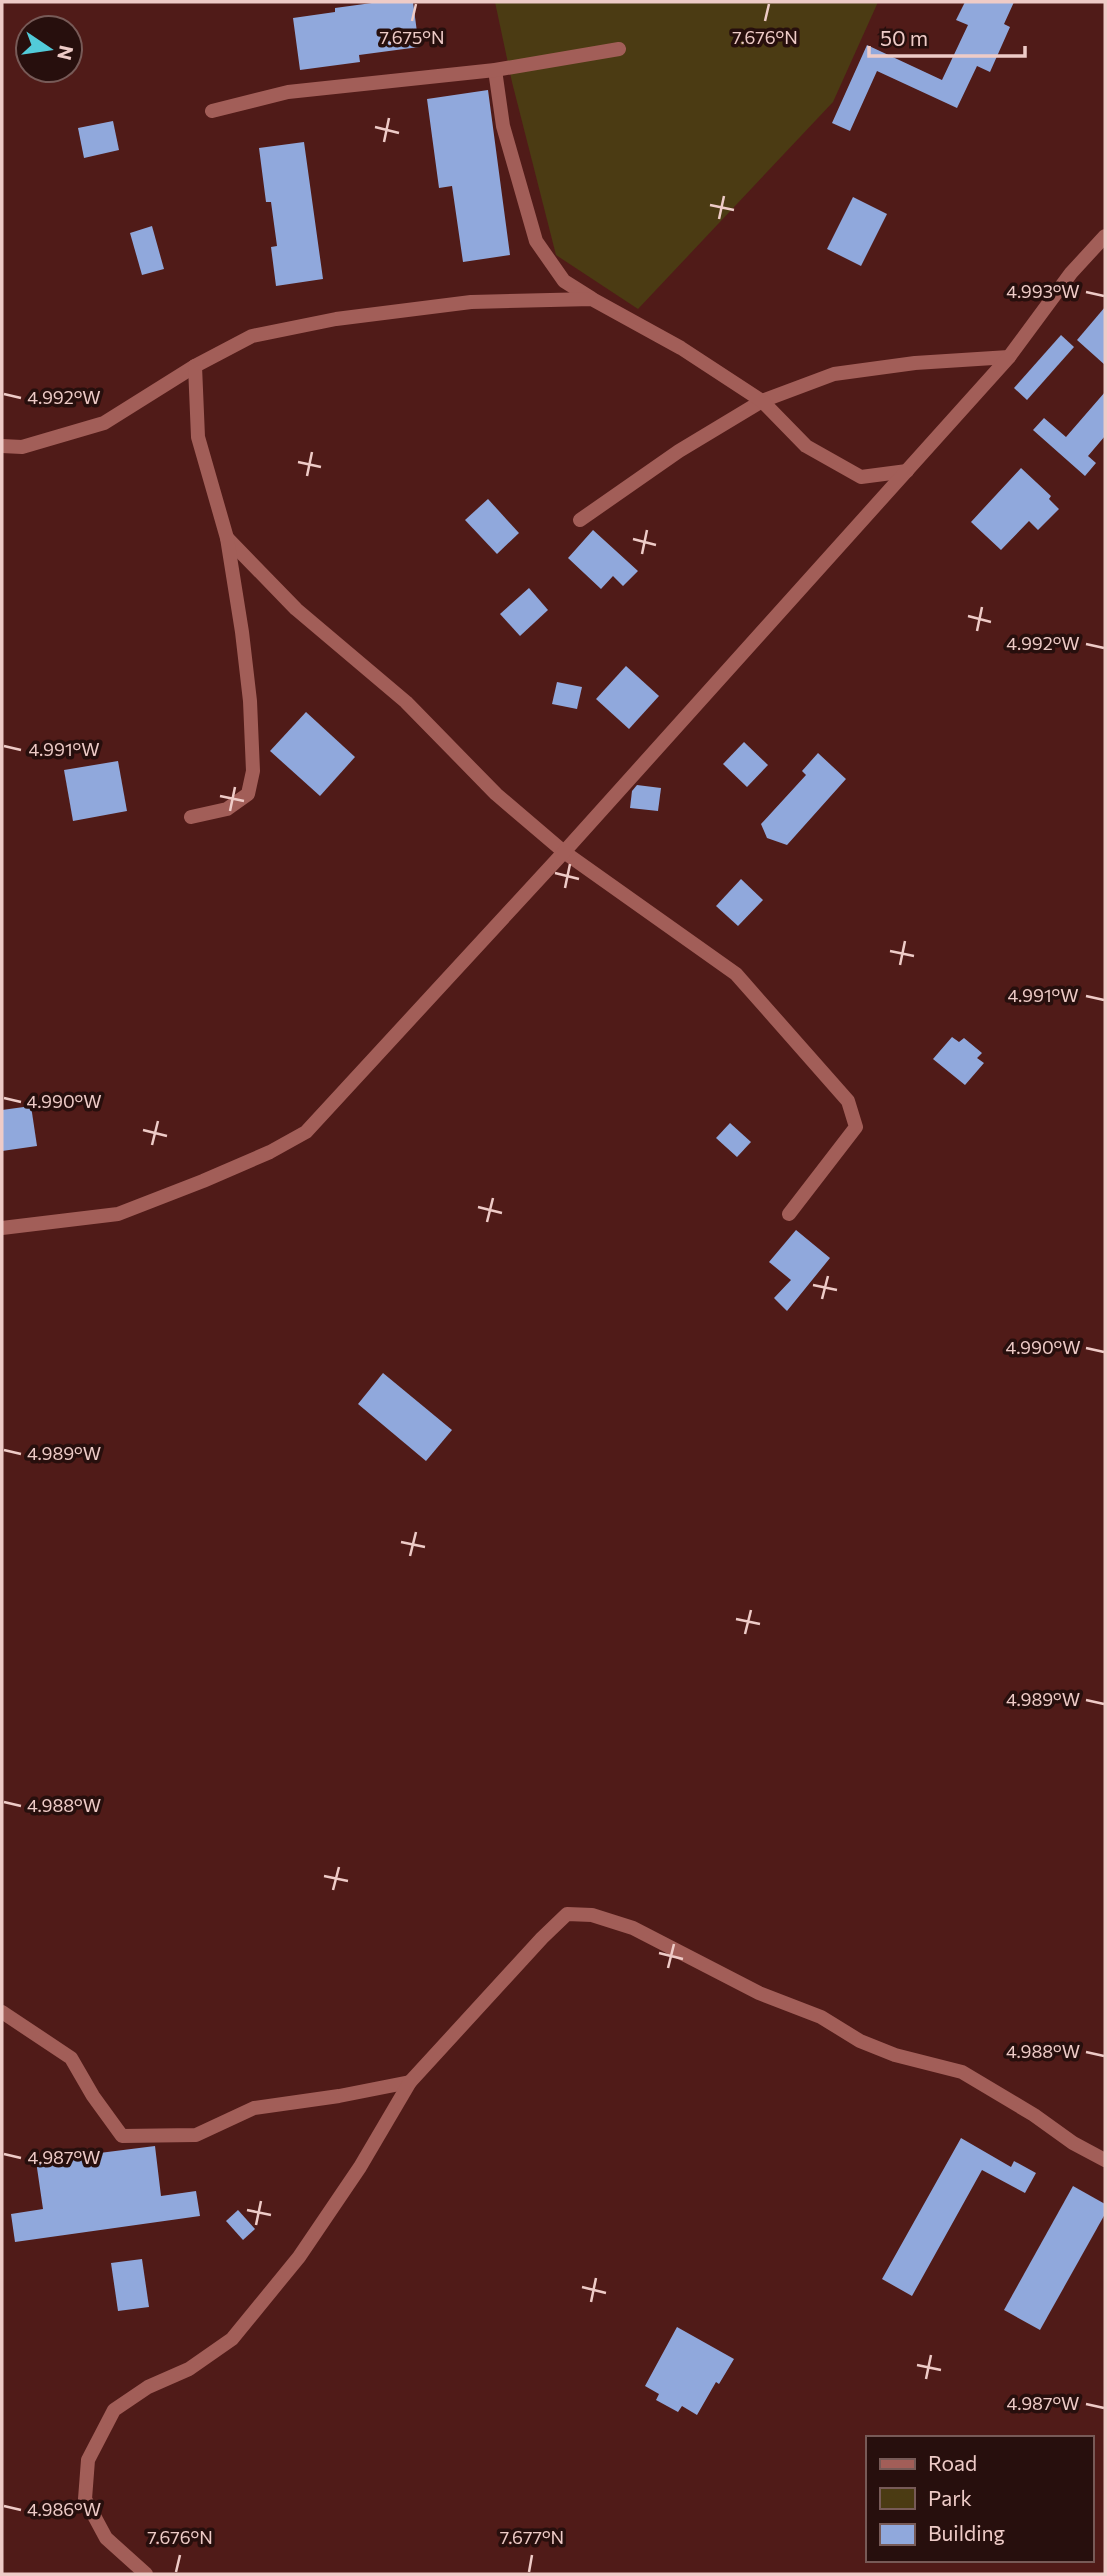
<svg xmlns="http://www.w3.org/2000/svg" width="1107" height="2576" font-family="Commissioner,sans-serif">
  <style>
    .green { fill: #4b3b13 }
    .building { fill: #90a8dc }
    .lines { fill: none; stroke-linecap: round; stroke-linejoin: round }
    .minor { stroke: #a25e58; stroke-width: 14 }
    .ticks { fill: none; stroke: #eecbc7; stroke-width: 2.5 }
    .ticks-label { font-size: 18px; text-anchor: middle; fill: #eecbc7; stroke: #270f0d; stroke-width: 7; stroke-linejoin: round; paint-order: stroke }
  </style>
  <rect width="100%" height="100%" fill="#501b18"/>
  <path class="green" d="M495,2h383l-45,100 -195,207 -82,-54 -44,-173z"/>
  <g class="building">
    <path d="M379,2h34l6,45 -60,8 1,7 -60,8 -7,-52 42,-6v-4z"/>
    <path d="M965,2h49l-10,22 6,3 -20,45 -13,-6 -20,42 -80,-37 -27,60 -18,-8 35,-78 75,35 26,-55 -12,-5z"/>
    <path d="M488,90l22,165 -47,7 -11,-76 -13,2 -12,-89z"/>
    <path d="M113,121l6,29 -35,8 -6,-30z"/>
    <path d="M304,142l19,137 -47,7 -5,-39 6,-1 -6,-44h-5l-7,-54z"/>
    <path d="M853,197l34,17 -26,52 -34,-17z"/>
    <path d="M152,226l12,43 -22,6 -12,-42z"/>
    <path d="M1105,307v58l-28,-25z"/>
    <path d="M1061,335l13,12 -47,53 -13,-12z"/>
    <path d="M1105,392v44l-17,20 8,7 -11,13 -52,-46 11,-12 22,19z"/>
    <path d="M1021,468l30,28 -2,3 10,10 -21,21 -9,-9 -28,29 -30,-28z"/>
    <path d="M488,499l31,34 -22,21 -32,-34z"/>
    <path d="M593,530l45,41 -15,15 -10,-10 -12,13 -33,-31z"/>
    <path d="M529,588l19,22 -28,26 -20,-22z"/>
    <path d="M626,666l33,30 -30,33 -33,-30z"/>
    <path d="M557,682l25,5 -5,22 -25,-5z"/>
    <path d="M306,712l49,45 -35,39 -50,-45z"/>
    <path d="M744,742l24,23 -21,22 -24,-23z"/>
    <path d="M818,753l28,26 -59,66 -20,-7 -6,-14 45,-49 -4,-4z"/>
    <path d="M118,761l9,50 -54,10 -9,-51z"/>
    <path d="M637,785l24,3 -3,23 -28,-3 2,-17z"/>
    <path d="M741,879l22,21 -25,26 -22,-20z"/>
    <path d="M952,1037l7,5 5,-4 18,15 -5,5 7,5 -19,22 -32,-26z"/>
    <path d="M31,1106l6,40 -35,5v-41z"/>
    <path d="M730,1123l21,19 -14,15 -21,-19z"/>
    <path d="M796,1230l34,28 -43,53 -13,-13 17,-18 -22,-18z"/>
    <path d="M383,1373l69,57 -26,31 -68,-57z"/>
    <path d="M961,2138l50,29 3,-6 22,12 -11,20 -43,-23 -70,126 -30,-17z"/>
    <path d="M155,2146l6,50 35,-5 4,25 -185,26 -4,-28 32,-5 -7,-48z"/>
    <path d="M1073,2186l32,18v10l-65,116 -36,-20z"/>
    <path d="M238,2210l17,19 -12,11 -17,-19z"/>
    <path d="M142,2259l7,48 -31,4 -7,-48z"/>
    <path d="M677,2327l57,32 -15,25 -3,-2 -19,33 -15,-9 -4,6 -22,-12 3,-6 -14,-8z"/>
  </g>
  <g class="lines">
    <g class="minor">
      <path d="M495,70l8,56 33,115 28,40 27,17"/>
      <path d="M212,111l76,-19 207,-22 124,-21"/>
      <path d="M2,446l20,1 82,-24 91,-57"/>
      <path d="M580,520l99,-69 83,-50 72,-27 81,-11 94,-6"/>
      <path d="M227,538l69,71 110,93 90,92 68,58 172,122 112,127 8,26 -67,87"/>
      <path d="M191,817l36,-8 21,-15 5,-23 -3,-70 -8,-69 -15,-94 -29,-101 -3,-71 57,-30 84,-17 135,-17 121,-3 89,49 81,53 44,45 55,31 46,-6"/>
      <path d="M2,1228l116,-14 85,-33 67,-29 36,-20 258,-280 445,-495 62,-84 34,-37"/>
      <path d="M2,2012l69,46 22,38 29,40 74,-1 58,-27 85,-12 71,-14"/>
      <path d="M146,2574l-40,-36 -21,-39 3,-39 26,-50 34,-23 41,-18 43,-30 67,-82 61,-90 50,-85 132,-144 25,-24 25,1 41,13 126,65 62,24 39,24 35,14 67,17 72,43 39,28 32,17"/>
    </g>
  </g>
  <path class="ticks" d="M412,21l4,-17M765,21l4,-17M375,127l24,6M384,142l5,-24M710,205l24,5M719,219l5,-23M1086,292l18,4M4,394l17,4M298,462l23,5M307,476l5,-24M633,539l23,6M642,554l5,-24M968,616l23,6M977,631l5,-24M1086,644l18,4M4,746l17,4M220,796l24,5M230,811l5,-24M555,873l24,6M565,888l5,-24M890,951l24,5M900,965l5,-24M1086,996l18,4M4,1098l17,4M143,1130l24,6M152,1145l6,-24M478,1207l24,6M487,1222l6,-24M813,1285l24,5M822,1299l6,-23M1086,1348l18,4M4,1450l17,4M401,1542l24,5M410,1556l6,-24M736,1619l24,5M745,1634l6,-24M1086,1700l18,4M4,1802l17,4M324,1876l24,5M333,1890l6,-23M659,1953l24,6M668,1968l6,-24M1086,2052l18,4M4,2154l17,4M247,2210l24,5M256,2225l5,-24M582,2287l24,6M591,2302l5,-24M917,2365l24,5M926,2379l5,-24M1086,2404l18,4M4,2506l17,4M176,2572l4,-17M529,2572l3,-17"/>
  <g class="ticks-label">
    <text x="765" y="44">7.676°N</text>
    <text x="412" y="44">7.675°N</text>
    <text x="1043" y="298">4.993°W</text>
    <text x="64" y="404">4.992°W</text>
    <text x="1043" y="650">4.992°W</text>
    <text x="64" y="756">4.991°W</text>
    <text x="1043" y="1002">4.991°W</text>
    <text x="64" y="1108">4.990°W</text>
    <text x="1043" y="1354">4.990°W</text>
    <text x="64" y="1460">4.989°W</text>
    <text x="1043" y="1706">4.989°W</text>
    <text x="64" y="1812">4.988°W</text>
    <text x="1043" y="2058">4.988°W</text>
    <text x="64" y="2164">4.987°W</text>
    <text x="1043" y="2410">4.987°W</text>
    <text x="64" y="2516">4.986°W</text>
    <text x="180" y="2544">7.676°N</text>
    <text x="532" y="2544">7.677°N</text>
  </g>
  <rect width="1107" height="2576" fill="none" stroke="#eecbc7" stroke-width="7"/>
  <rect x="866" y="2436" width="228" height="126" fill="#270f0d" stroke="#775a57" stroke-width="2"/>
  <rect x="880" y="2459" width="35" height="10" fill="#a25e58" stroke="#775a57" stroke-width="2"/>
  <text x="928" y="2471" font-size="21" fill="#eecbc7">Road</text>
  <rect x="880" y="2488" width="35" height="21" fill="#4b3b13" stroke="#775a57" stroke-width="2"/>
  <text x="928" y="2506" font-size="21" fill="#eecbc7">Park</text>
  <rect x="880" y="2524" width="35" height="21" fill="#90a8dc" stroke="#775a57" stroke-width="2"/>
  <text x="928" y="2541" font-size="21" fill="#eecbc7">Building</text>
  <g transform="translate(49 49) rotate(103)"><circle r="33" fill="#270f0d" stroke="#775a57" stroke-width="2"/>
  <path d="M0-5L12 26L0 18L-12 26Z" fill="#52cbd9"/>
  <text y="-10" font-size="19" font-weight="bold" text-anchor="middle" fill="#eecbc7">N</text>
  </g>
  <path d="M869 46v10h156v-10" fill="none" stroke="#eecbc7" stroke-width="3.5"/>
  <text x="880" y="46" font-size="21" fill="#eecbc7" stroke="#270f0d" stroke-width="5" paint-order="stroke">50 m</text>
</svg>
